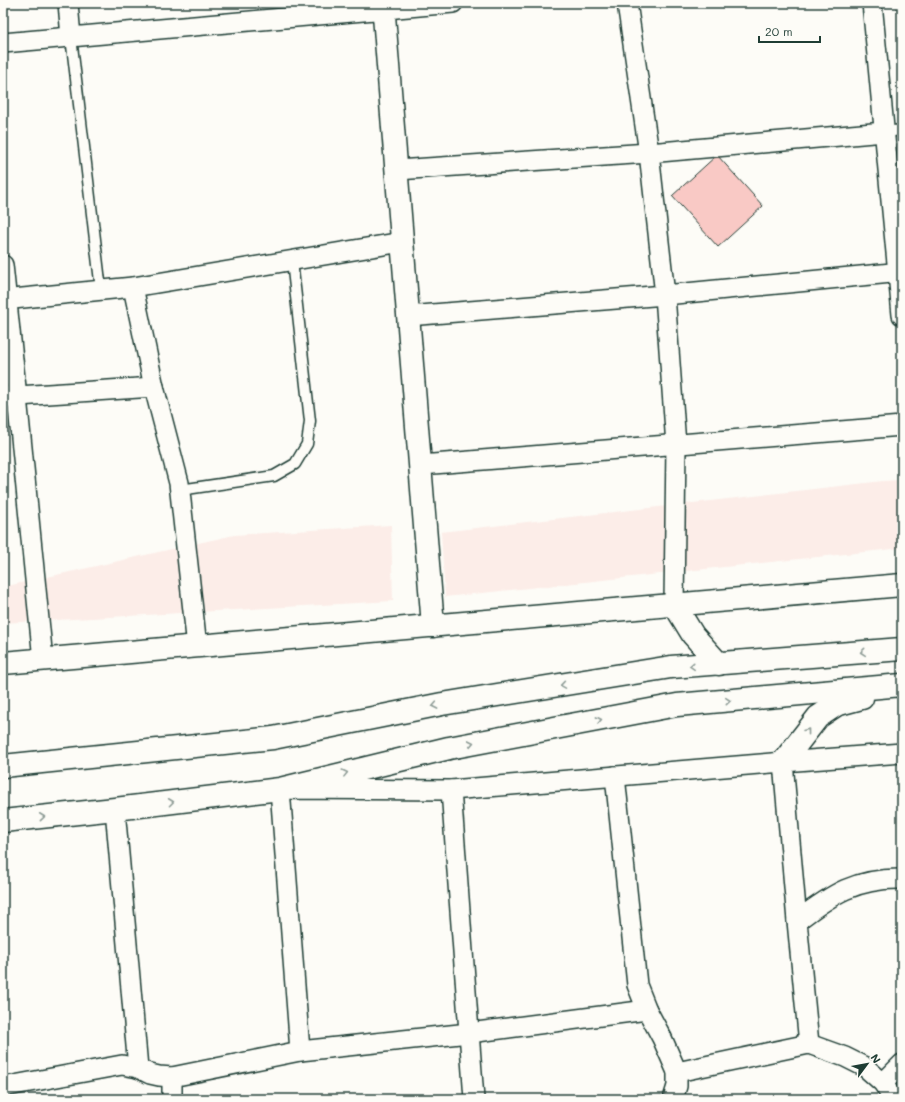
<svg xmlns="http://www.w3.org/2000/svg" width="905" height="1102" font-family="Mali,sans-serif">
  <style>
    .built { fill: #fcede8 }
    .building { fill: #f9c9c5; stroke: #1f3d34 }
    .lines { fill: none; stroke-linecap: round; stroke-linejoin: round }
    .service-casing { stroke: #1f3d34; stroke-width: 13 }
    .minor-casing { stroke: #1f3d34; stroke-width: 22 }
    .tertiary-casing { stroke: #1f3d34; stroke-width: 25 }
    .primary-casing { stroke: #1f3d34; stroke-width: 25 }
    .service { stroke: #fdfcf7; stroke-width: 10 }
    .minor { stroke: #fdfcf7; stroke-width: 19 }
    .tertiary { stroke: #fdfcf7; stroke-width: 22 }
    .primary { stroke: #fdfcf7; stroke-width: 22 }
    .oneway { stroke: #8e9c96 }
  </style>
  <rect width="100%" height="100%" fill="#fdfcf7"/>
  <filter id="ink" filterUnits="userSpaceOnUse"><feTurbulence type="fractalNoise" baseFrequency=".025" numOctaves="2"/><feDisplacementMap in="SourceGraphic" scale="8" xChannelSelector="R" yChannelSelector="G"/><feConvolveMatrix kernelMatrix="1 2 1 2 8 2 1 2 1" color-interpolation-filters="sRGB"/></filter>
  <g filter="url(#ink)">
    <g class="built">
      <path d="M902,480v68l-457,49 -4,-65 442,-51z"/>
      <path d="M391,525l2,76 -390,22v-36l231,-52z"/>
    </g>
    <path class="building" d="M717,155l46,51 -45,41 -46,-51z"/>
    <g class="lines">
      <defs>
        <g id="service">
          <path d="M71,37l30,253"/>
          <path d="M884,132l18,-2"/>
          <path d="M180,490l94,-14 21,-12 12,-20 3,-23 -18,-160"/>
        </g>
        <g id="minor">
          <path d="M68,3l3,34"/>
          <path d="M627,3l22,150 16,142 11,150 -2,159"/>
          <path d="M872,3l30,312"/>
          <path d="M3,43l450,-40"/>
          <path d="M397,170l252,-17 235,-21"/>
          <path d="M3,265l14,132 26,263"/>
          <path d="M133,287l21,100 25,96 18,164"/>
          <path d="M3,300l130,-13 269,-45"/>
          <path d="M408,316l257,-21 237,-23"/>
          <path d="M3,397l151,-10"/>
          <path d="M421,465l481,-39"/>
          <path d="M783,762l14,159 12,123"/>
          <path d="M615,776l22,209 10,25 15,28 15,34v14l-4,13"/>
          <path d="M451,790l23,309"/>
          <path d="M115,809l23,259"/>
          <path d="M797,921c35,-27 59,-43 105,-42"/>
          <path d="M300,1051l-20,-262 171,1 332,-28 119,-9"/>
          <path d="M677,1072l132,-28 36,13 20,10 18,16 10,16"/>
          <path d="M172,1077v22"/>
          <path d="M883,1083l19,-19"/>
          <path d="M3,1087l119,-22 16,3 12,6 9,2 13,1 128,-26 169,-18 178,-23"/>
        </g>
        <g id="tertiary">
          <path d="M383,3l50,623"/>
          <path d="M3,663l899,-78"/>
        </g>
        <g id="primary">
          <path d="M674,604l19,31 26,29"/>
          <path d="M783,762l35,-45 18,-12 26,-7"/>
          <path d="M3,766l270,-28 169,-34 229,-37 231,-18"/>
          <path d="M3,821l112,-12 165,-20 169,-41 228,-43 225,-20"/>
        </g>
      </defs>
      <use href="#service" class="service-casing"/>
      <use href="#minor" class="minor-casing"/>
      <use href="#tertiary" class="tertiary-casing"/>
      <use href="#primary" class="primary-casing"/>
      <use href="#service" class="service"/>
      <use href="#minor" class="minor"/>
      <use href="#tertiary" class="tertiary"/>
      <use href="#primary" class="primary"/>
    </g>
    <defs><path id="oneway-chevron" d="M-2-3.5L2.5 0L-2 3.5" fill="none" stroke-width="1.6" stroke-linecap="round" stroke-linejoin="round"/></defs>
    <g class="oneway">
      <use href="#oneway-chevron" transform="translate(863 652) rotate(175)"/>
      <use href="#oneway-chevron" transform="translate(692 666) rotate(176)"/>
      <use href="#oneway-chevron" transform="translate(563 685) rotate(171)"/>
      <use href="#oneway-chevron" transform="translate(728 701) rotate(-5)"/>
      <use href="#oneway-chevron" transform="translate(435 706) rotate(169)"/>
      <use href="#oneway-chevron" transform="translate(599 720) rotate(-11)"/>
      <use href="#oneway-chevron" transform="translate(807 731) rotate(-52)"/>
      <use href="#oneway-chevron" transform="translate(471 743) rotate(-11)"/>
      <use href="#oneway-chevron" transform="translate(345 773) rotate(-14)"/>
      <use href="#oneway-chevron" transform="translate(171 802) rotate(-7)"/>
      <use href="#oneway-chevron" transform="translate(42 817) rotate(-6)"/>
    </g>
  </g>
  <rect width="905" height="1102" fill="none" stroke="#fdfcf7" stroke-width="16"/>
  <rect x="8" y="8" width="889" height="1086" fill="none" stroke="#1f3d34" stroke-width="1.5" filter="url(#ink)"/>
  <g transform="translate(867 1064) rotate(58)" stroke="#fdfcf7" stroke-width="3" paint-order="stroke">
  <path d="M0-3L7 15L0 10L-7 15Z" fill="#1f3d34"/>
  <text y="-6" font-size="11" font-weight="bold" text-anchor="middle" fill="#1f3d34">N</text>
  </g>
  <path d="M759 36v6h61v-6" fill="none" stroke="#1f3d34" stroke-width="2"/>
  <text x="765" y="36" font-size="12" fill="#1f3d34" stroke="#fdfcf7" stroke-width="3" paint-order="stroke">20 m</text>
</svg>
